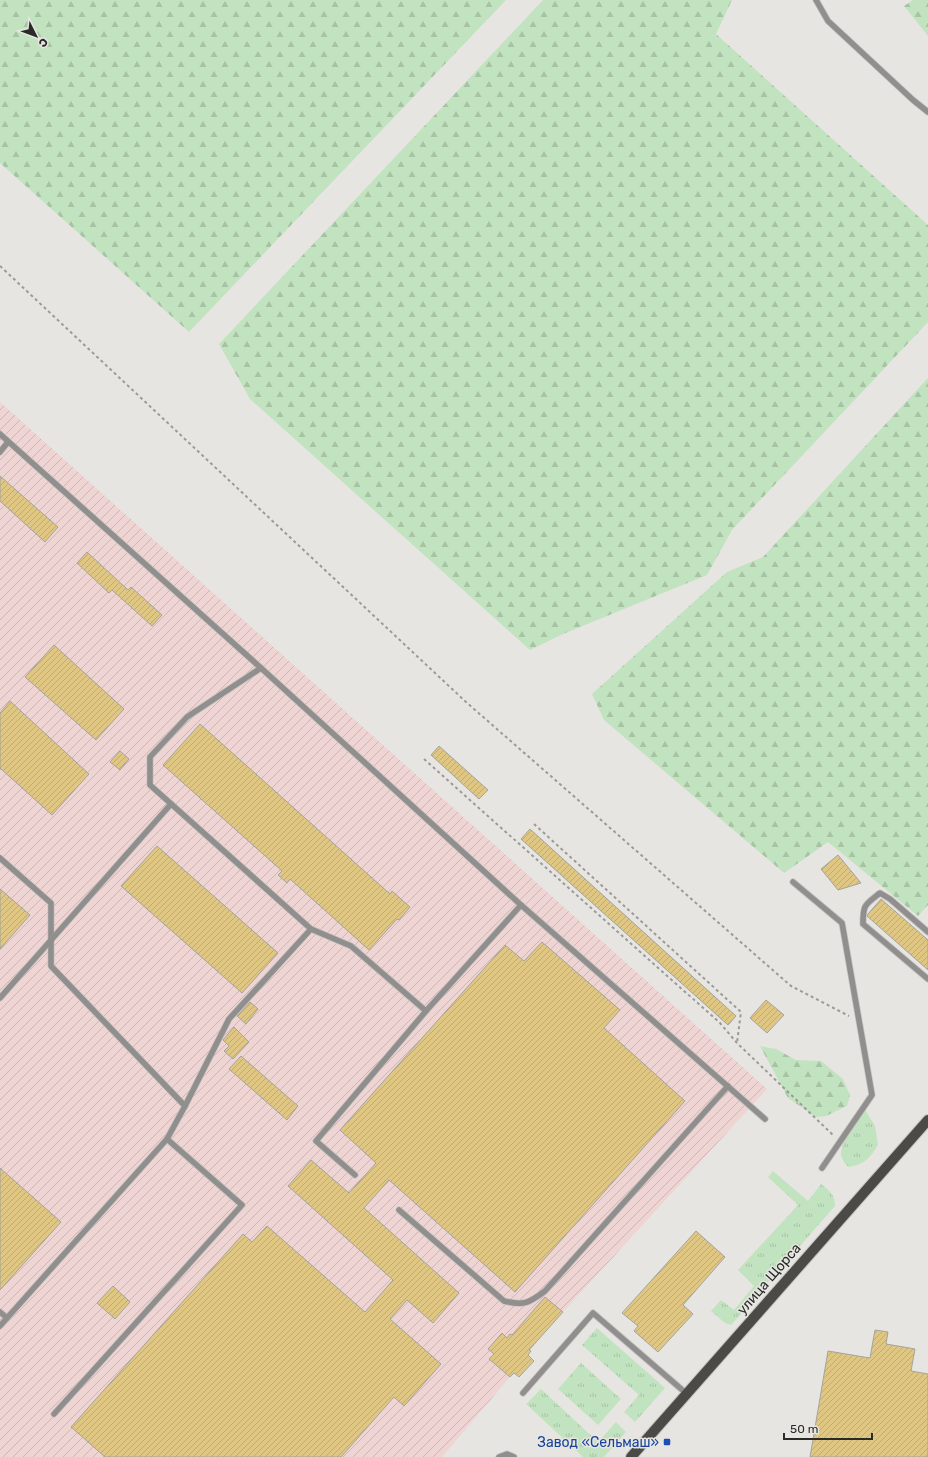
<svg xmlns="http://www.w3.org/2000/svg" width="928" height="1457" font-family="Rubik,sans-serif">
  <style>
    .industrial { fill: url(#industrial-furrows) }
    .grass { fill: url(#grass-tufts) }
    .forest { fill: url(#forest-firs) }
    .building { fill: url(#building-hatch); stroke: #a4a39e }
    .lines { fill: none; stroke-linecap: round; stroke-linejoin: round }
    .service-casing { stroke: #c5c3c0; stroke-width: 7 }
    .primary-casing { stroke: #c5c3c0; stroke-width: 12 }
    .path { stroke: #9c9a97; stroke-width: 2; stroke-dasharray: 3 3; stroke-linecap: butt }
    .service { stroke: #908f8d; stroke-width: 5.5 }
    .primary { stroke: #4b4a47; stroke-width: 10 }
    .transit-dot { fill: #1a4fb4; stroke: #e7e5e1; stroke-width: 1.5 }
    .labels { text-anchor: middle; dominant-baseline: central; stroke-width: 3; stroke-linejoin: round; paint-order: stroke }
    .street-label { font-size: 14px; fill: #2a2a28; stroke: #e7e5e1 }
    .transit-label { font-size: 14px; fill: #164399; stroke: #e7e5e1; text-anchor: end }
  </style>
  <defs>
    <pattern id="industrial-furrows" width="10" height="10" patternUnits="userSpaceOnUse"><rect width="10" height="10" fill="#efd4d4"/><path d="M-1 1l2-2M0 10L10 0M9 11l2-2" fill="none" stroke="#cdb6b6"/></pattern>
    <pattern id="grass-tufts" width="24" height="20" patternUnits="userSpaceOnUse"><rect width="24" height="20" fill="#c2e3bf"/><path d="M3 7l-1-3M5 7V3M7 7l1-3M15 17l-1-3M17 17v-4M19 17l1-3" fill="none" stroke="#a7c3a4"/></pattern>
    <pattern id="forest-firs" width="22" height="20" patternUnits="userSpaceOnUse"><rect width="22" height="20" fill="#c2e3bf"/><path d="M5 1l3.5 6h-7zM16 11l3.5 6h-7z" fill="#a7c3a4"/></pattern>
    <pattern id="building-hatch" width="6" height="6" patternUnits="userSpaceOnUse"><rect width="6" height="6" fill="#dfc783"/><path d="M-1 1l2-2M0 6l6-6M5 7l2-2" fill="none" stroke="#c0ab71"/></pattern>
  </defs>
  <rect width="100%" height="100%" fill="#e7e5e1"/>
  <path class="industrial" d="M0,402l767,687 -204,223 -18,-15 -33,38 -2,-1 -3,4 -5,-5 -14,16 6,5 -5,5 21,18 -68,80h-442z"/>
  <g class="grass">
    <path d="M864,1108l11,18 3,19c-8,13 -13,19 -29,22 -5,-4 -9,-10 -8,-16 4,-15 15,-30 23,-43z"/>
    <path d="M773,1171l35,30 13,-17c9,7 14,11 14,22l-104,119 -6,-2 -14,-12 10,-11 13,10 20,-24 -16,-16 60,-65 -30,-28z"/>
    <path d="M597,1328l68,60 -30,34 -11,-10 15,-17 -57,-50z"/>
    <path d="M581,1363l40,36 -23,26 -40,-36z"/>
    <path d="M541,1389l57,53 18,-20 10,10 -22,25h-21l-57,-53z"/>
  </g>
  <g class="forest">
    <path d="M0,0h506l-317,332 -189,-169z"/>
    <path d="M543,0h189l-16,34 212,191v97l-196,208 -25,45 -144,59 -33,16 -280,-251 -31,-55z"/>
    <path d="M913,0h15v36l-24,-30z"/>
    <path d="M928,378v527l-10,11 -90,-74 -44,31 -180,-153 -12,-26 135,-122 36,-15z"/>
    <path d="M760,1046l16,3 20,11 25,1 22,18 7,16 -3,11 -21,10 -10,1 -28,-19z"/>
  </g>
  <g class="building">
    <path d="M0,476l58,51 -13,15 -45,-41z"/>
    <path d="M87,552l41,38 3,-3 31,28 -10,11 -40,-36 -3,3 -32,-30z"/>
    <path d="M54,645l70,64 -28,31 -71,-63z"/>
    <path d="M10,701l79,73 -37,41 -52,-47v-55z"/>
    <path d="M200,724l190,170 2,-3 18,16 -11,13 -2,-1 -28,31 -79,-71 -3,4 -9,-8 4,-4 -119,-106z"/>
    <path d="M439,746l49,44 -9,9 -48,-44z"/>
    <path d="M120,751l9,8 -9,11 -10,-8z"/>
    <path d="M530,829l206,187 -8,9 -207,-186z"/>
    <path d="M157,846l121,107 -36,40 -121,-107z"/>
    <path d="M838,855l23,28 -23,7 -17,-21z"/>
    <path d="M0,889l30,26 -30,34z"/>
    <path d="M881,899l47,41v30l-61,-54 1,-2z"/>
    <path d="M542,942l78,68 -16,18 81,73 -170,191 -126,-112 -25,28 95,85 -26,30 -26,-23 -17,19 51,45 -37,42 -10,-9 -53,60h-236l-34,-30 172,-193 9,8 15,-16 98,86 28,-32 -105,-94 23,-26 38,33 27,-30 -36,-33 165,-185 19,16z"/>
    <path d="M766,1000l18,15 -17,18 -17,-15z"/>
    <path d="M250,1002l8,7 -12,15 -9,-8z"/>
    <path d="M234,1027l15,15 -16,17 -9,-8 5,-5 -6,-6z"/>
    <path d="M241,1056l57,50 -11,14 -58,-51z"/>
    <path d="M0,1168l61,54 -61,68z"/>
    <path d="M696,1231l29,26 -42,48 10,9 -35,38 -24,-21 4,-5 -16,-13z"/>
    <path d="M113,1286l17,16 -15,17 -18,-16z"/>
    <path d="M545,1297l18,15 -34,38 2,1 -3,4 6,6 -15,16 -5,-4 -4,4 -21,-18 5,-5 -6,-5 14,-16 5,5 3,-4 2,1z"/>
    <path d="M875,1330l13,2 -2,12 29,5 -4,22 17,3v83h-118l18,-106 42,7z"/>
  </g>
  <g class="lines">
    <defs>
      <g id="service">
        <path d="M816,0l12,21 85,79 15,12"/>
        <path d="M0,434l261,234 -74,49 -37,40v28l161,144"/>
        <path d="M0,452l8,-10"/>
        <path d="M261,668l260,237"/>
        <path d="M0,858l51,45v63l134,140 -18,33"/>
        <path d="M793,882l49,41 30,172 -50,73"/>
        <path d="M928,932l-38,-33 -10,-6c-15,12 -17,11 -17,31l65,55"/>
        <path d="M0,998l171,-194"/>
        <path d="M185,1106l44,-87 82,-90 40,17 75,65"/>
        <path d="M355,1175l-39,-34 110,-130 95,-106 244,214"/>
        <path d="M399,1210l105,91c20,5 25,2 41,-10l183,-205"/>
        <path d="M0,1312l7,6 160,-179 75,66 -188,209"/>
        <path d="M0,1326l7,-8"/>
        <path d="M523,1393l70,-80 94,81"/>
        <path d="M499,1457l8,-3 7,3"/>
      </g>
      <path id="primary" d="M631,1457l297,-337"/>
    </defs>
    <use href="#service" class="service-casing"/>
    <use href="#primary" class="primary-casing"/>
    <g class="path">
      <path d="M0,266l466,436 325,284 58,30"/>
      <path d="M424,759l296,264 17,20 96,92"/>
      <path d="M534,824l207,188 -4,31"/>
    </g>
    <use href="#service" class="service"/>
    <use href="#primary" class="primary"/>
  </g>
  <rect class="transit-dot" x="663" y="1438" width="8" height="8" rx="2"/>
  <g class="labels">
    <g class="street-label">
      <text transform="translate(769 1279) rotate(-49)">улица Щорса</text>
    </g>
    <g class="transit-label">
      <text x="659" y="1442">Завод «Сельмаш»</text>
    </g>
  </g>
  <g transform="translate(36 36) rotate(132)" stroke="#e7e5e1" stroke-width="3" paint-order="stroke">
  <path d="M0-3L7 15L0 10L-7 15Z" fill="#2a2a28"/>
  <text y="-6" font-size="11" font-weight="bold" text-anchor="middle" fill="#2a2a28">С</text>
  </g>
  <path d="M784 1433v6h88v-6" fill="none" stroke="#2a2a28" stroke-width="2"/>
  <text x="790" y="1433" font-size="12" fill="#2a2a28" stroke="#e7e5e1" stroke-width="3" paint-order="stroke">50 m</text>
</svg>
